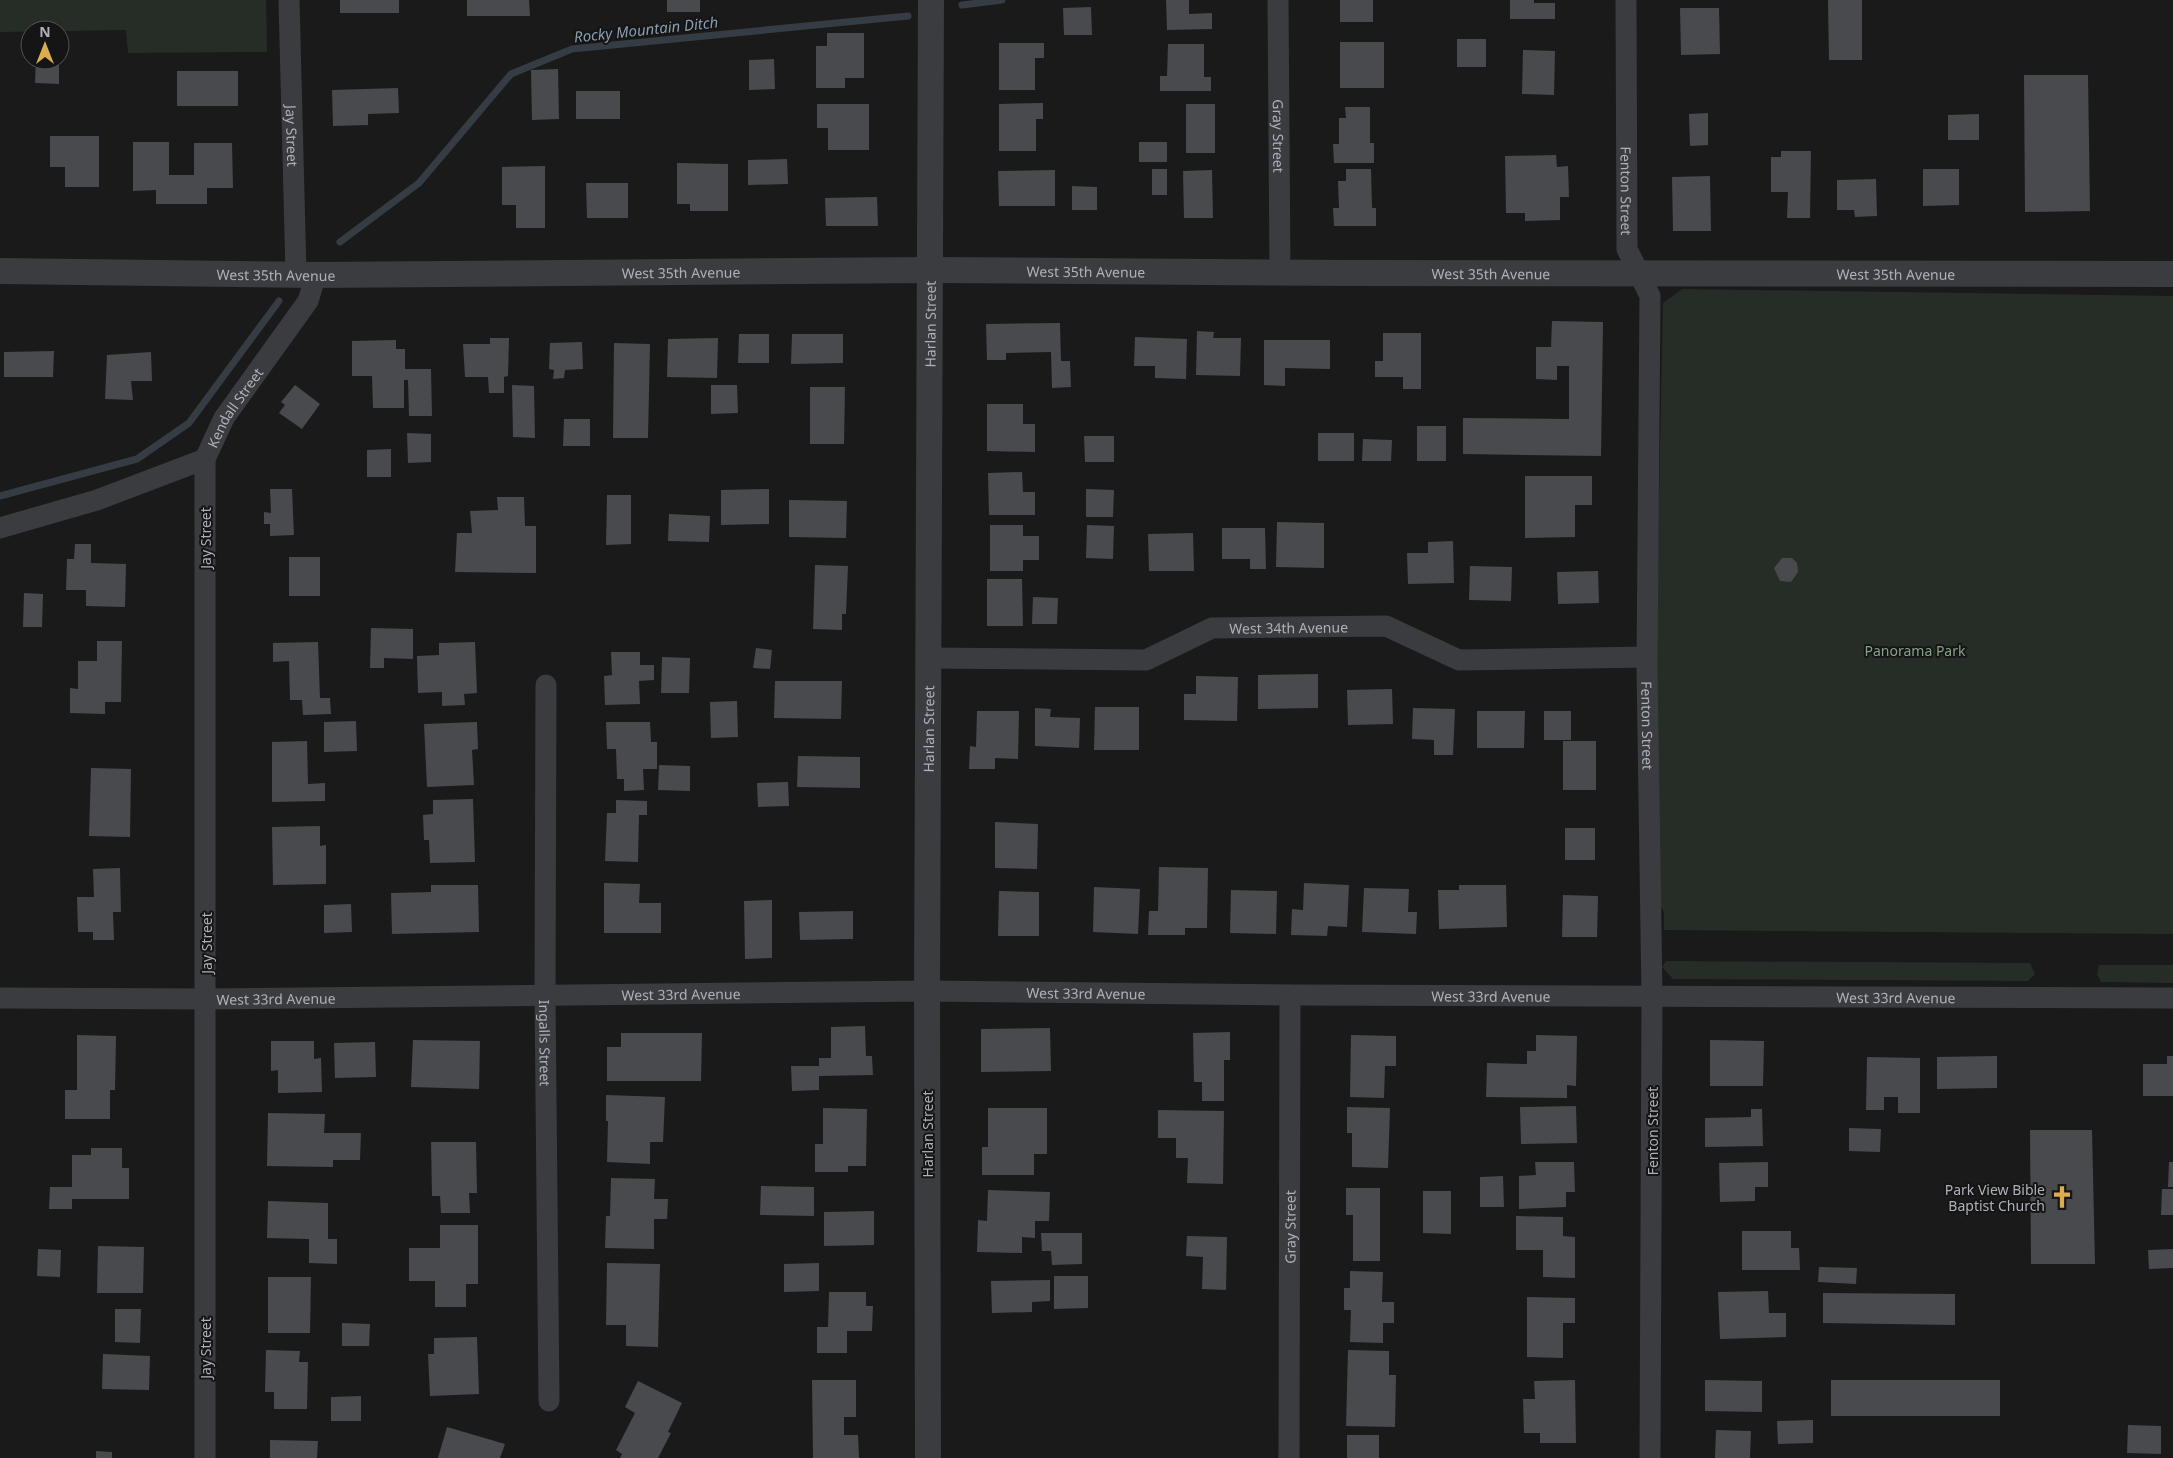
<svg xmlns="http://www.w3.org/2000/svg" width="2173" height="1458" font-family="'Noto Sans',sans-serif">
  <style>
    .green { fill: #262d27 }
    .lines { fill: none; stroke-linecap: round; stroke-linejoin: round }
    .stream { stroke: #353c43; stroke-width: 7 }
    .building { fill: #494a4d }
    .minor { stroke: #3b3c40; stroke-width: 21 }
    .tertiary { stroke: #3b3c40; stroke-width: 26 }
    .labels { text-anchor: middle; dominant-baseline: central; stroke-width: 4; stroke-linejoin: round; paint-order: stroke }
    .street-label { font-size: 14px; fill: #aeb1b9; stroke: #151516 }
    .park-label { font-size: 14px; fill: #87a289; stroke: #151516 }
    .poi-label { font-size: 14px; fill: #aeb1b9; stroke: #151516; text-anchor: end }
    .water-label { font-size: 15px; font-style: italic; fill: #899eb0; stroke: #151516 }
  </style>
  <rect width="100%" height="100%" fill="#1a1a1b"/>
  <g class="green">
    <path d="M0,0h266l1,52 -139,1 -2,-23 -126,2z"/>
    <path d="M1682,289l491,7v638l-509,-4v-18l-5,-9 -4,-202 8,-398z"/>
    <path d="M1666,961l364,2 5,11 -7,7 -355,-2 -11,-12z"/>
    <path d="M2099,965h74v18l-72,-1 -4,-8z"/>
  </g>
  <g class="lines">
    <g class="stream">
      <path d="M962,5l40,-5"/>
      <path d="M340,242l79,-59 92,-109 61,-25 336,-33"/>
      <path d="M0,496l137,-37 52,-36 90,-122"/>
    </g>
  </g>
  <g class="building">
    <rect x="340" y="0" width="59" height="13"/>
    <path d="M467,0h62l1,16h-63z"/>
    <rect x="667" y="0" width="33" height="12"/>
    <path d="M1166,0h23v14l23,-1v16l-45,1z"/>
    <rect x="1340" y="0" width="33" height="22"/>
    <path d="M1510,0h24v3h21v16h-45z"/>
    <path d="M1828,0h34v60h-33z"/>
    <path d="M1091,7l1,28h-28l-1,-27z"/>
    <path d="M1680,8h39l1,46 -39,1z"/>
    <path d="M827,33h37v45h-19v10h-29v-42h11z"/>
    <rect x="1457" y="39" width="29" height="28"/>
    <rect x="1340" y="42" width="44" height="46"/>
    <path d="M999,43h45v15h-9v32h-36z"/>
    <path d="M1168,44h36v33h7v14h-51v-15h7z"/>
    <path d="M1523,50l32,1 -1,44 -32,-1z"/>
    <path d="M774,59l1,30 -26,1v-30z"/>
    <path d="M36,60h23v24l-24,-1z"/>
    <path d="M558,69l1,50 -27,1 -1,-50z"/>
    <rect x="177" y="71" width="61" height="35"/>
    <path d="M2024,75h64l2,136 -65,1z"/>
    <path d="M398,88l1,25 -31,1v11l-35,1 -1,-36z"/>
    <rect x="576" y="91" width="44" height="28"/>
    <path d="M1043,103v16h-7v32h-37v-47z"/>
    <path d="M817,104h52v46h-41v-22h-11z"/>
    <rect x="1186" y="104" width="29" height="49"/>
    <path d="M1345,107h25v36h4v20h-40l-1,-19h6v-26h7z"/>
    <path d="M1708,113v32l-18,1 -1,-32z"/>
    <path d="M1979,114v26h-31v-25z"/>
    <path d="M50,136h49v51h-34v-20h-15z"/>
    <path d="M133,142h36v33h25v-32h38l1,45h-26v16h-51v-14l-23,1z"/>
    <rect x="1139" y="142" width="28" height="20"/>
    <path d="M1781,151h30l-1,67h-23l1,-26h-17v-35h10z"/>
    <path d="M1556,155l1,12 11,-1 1,31h-9v23l-35,1v-8h-19l-1,-57z"/>
    <path d="M787,159l1,25 -40,1v-25z"/>
    <path d="M677,163l51,1v47h-38v-7h-13z"/>
    <path d="M545,166v62h-29v-23h-14v-38z"/>
    <rect x="1152" y="169" width="15" height="26"/>
    <path d="M1346,169h25l1,39h4v18h-42l-1,-18h6l-1,-27h8z"/>
    <path d="M1923,169h36v36l-36,1z"/>
    <path d="M1055,170v36h-56l-1,-35z"/>
    <path d="M1212,170l1,48h-29l-1,-47z"/>
    <path d="M1710,176l1,55h-38l-1,-54z"/>
    <path d="M1876,179l1,37 -22,1 -1,-7h-17v-30z"/>
    <path d="M586,183h42v35h-41z"/>
    <path d="M1072,186l25,1v23h-25z"/>
    <path d="M877,197l1,29h-52l-1,-28z"/>
    <path d="M1552,321l51,1 -2,134 -138,-2v-36l106,1v-53h-12v14l-21,-1v-32h15z"/>
    <path d="M1060,323l1,38h9l1,26 -19,1 -1,-36 -45,1v7h-19l-1,-36z"/>
    <path d="M1197,331l17,1 -1,6h28l-1,38 -44,-1z"/>
    <path d="M1383,333h38v56h-18v-12h-28v-16h8z"/>
    <path d="M739,334h30v29h-31z"/>
    <path d="M792,334h51v29l-52,1z"/>
    <path d="M1135,337l52,2 -1,40 -31,-1v-12h-21z"/>
    <path d="M490,338h19l-1,38 -4,1v16h-15l-1,-16h-23l-2,-33h27z"/>
    <path d="M718,338l-1,40 -50,-1 1,-38z"/>
    <path d="M396,340v9h9v20h26l1,47h-23l-1,-36h-4v28h-31l-1,-32h-20v-35z"/>
    <path d="M1264,340h66v29l-45,-1v18l-21,-1z"/>
    <path d="M582,342l1,27 -18,1 -1,8 -11,1 1,-9 -5,-1 1,-26z"/>
    <path d="M614,343l36,1 -2,94h-35z"/>
    <path d="M54,351l-1,26h-49v-25z"/>
    <path d="M151,352l1,29h-21l2,19 -28,-1 2,-44z"/>
    <path d="M295,385l25,19 -18,25 -23,-16 6,-8 -4,-3z"/>
    <path d="M512,385l22,1 1,52 -22,-1z"/>
    <path d="M711,385h26l1,28 -27,1z"/>
    <path d="M810,387h35l-1,57h-34z"/>
    <path d="M987,404h36v20h12v28l-48,-1z"/>
    <path d="M564,419h26v27h-27z"/>
    <rect x="1417" y="426" width="29" height="35"/>
    <path d="M407,433l24,1v28l-23,1z"/>
    <rect x="1318" y="433" width="36" height="28"/>
    <path d="M1084,436h30v26h-29z"/>
    <path d="M1363,439l29,1 -1,21h-29z"/>
    <path d="M391,449v28h-24v-27z"/>
    <path d="M1022,472l1,20h12v23h-46l-1,-42z"/>
    <path d="M1525,476h67v29h-17v32l-50,1z"/>
    <path d="M270,489h22l2,46 -24,1v-12h-6v-12l7,1z"/>
    <path d="M769,489v35l-48,1v-35z"/>
    <path d="M1086,489l28,1 -1,27h-27z"/>
    <path d="M607,495h24v49l-25,1z"/>
    <path d="M497,497h27l1,29h11v47l-81,-1 2,-39h15l-2,-22 28,-1z"/>
    <path d="M789,500l58,1 -1,37 -57,-1z"/>
    <path d="M669,514l41,2 -1,26 -41,-1z"/>
    <path d="M1277,522l47,1v45l-48,-1z"/>
    <path d="M990,525h33v11h16v24h-16v11h-33z"/>
    <path d="M1087,525l27,1 -1,33 -27,-1z"/>
    <path d="M1222,528h43l1,41h-16v-10h-28z"/>
    <path d="M1193,533l1,38h-45l-1,-37z"/>
    <path d="M1453,541l1,42 -46,1 -1,-31h21v-11z"/>
    <path d="M75,544h16v19l35,1 -1,43 -39,-1v-16h-20l1,-31h7z"/>
    <rect x="289" y="557" width="31" height="39"/>
    <path d="M1782,558h10l5,5 1,9 -7,10 -11,-1 -6,-13z"/>
    <path d="M815,565l33,1 -2,48h-4v16l-29,-1z"/>
    <path d="M1470,566l42,1 -1,34 -42,-1z"/>
    <path d="M1598,571l1,32 -41,1 -1,-32z"/>
    <path d="M987,579h35l1,47h-36z"/>
    <path d="M24,593l19,1 -1,33h-19z"/>
    <path d="M1033,597l25,1 -1,26h-25z"/>
    <path d="M371,628l42,1v30l-29,-1v10h-14z"/>
    <path d="M97,641h25l-1,61h-16v12l-35,-1v-25l8,1v-28h19z"/>
    <path d="M318,642l2,56h10l1,16 -28,1 -1,-15h-12l-1,-39 -16,1v-19z"/>
    <path d="M475,642l2,51 -13,1 1,11 -23,1v-14l-24,1 -1,-37 22,-1v-12z"/>
    <path d="M756,648l16,2 -2,19 -17,-1z"/>
    <path d="M611,652h29v13h14v15l-15,1 1,23 -35,1 -1,-29 8,-1z"/>
    <path d="M662,657l28,1 -1,35h-28z"/>
    <path d="M1318,674v34l-60,1v-34z"/>
    <path d="M1196,676l42,1 -1,44 -53,-1v-26h12z"/>
    <path d="M775,681h67l-1,38 -67,-1z"/>
    <path d="M1392,689l1,35 -45,1 -1,-35z"/>
    <path d="M737,701l1,36 -27,1 -1,-36z"/>
    <path d="M1095,707h44v43h-45z"/>
    <path d="M1035,708l16,1 -1,8 30,1 -1,30 -44,-2z"/>
    <path d="M1413,708l42,1 -2,46h-19v-15l-22,-1z"/>
    <path d="M977,711h42l-1,48 -23,-1v11h-26l1,-23 6,1z"/>
    <path d="M1477,711h48l-1,37h-47z"/>
    <rect x="1544" y="711" width="27" height="29"/>
    <path d="M356,721l1,30 -33,1v-30z"/>
    <path d="M477,722l1,27 -6,1 2,35 -47,2 -3,-63z"/>
    <path d="M606,722h44l1,20h6v27h-14l1,21 -20,1v-12h-7l-1,-30h-9z"/>
    <path d="M307,741l1,43 17,-1v18l-53,1v-60z"/>
    <rect x="1563" y="741" width="33" height="49"/>
    <path d="M798,756l62,1v31l-63,-1z"/>
    <path d="M659,765l31,1v25l-32,-1z"/>
    <path d="M91,768l40,1 -1,68 -41,-1z"/>
    <path d="M788,782l1,24 -31,1 -1,-24z"/>
    <path d="M473,799l2,63 -45,1 -1,-23h-5l-1,-25 10,-1v-14z"/>
    <path d="M616,800l31,1v14h-8l-1,47 -33,-1 2,-48h9z"/>
    <path d="M995,822l43,2 -1,45 -42,-1z"/>
    <path d="M320,826v20l6,-1v39l-53,1 -1,-58z"/>
    <rect x="1565" y="828" width="30" height="32"/>
    <path d="M1159,867l49,1 -1,60h-22v7h-37l1,-24h9z"/>
    <path d="M120,868l1,44h-8l1,28h-21v-8h-15l-1,-35h17l-1,-28z"/>
    <path d="M604,883l36,1 -1,19h22v30h-57z"/>
    <path d="M1304,883l45,2 -2,42 -19,-1 -1,10 -36,-1 1,-26 11,1z"/>
    <path d="M431,885h47l1,47 -87,2 -1,-41 40,-1z"/>
    <path d="M1459,885h47l1,42 -68,2 -1,-39h21z"/>
    <path d="M1094,887l46,2 -2,45 -45,-2z"/>
    <path d="M1364,888l45,1 -1,23h9l-1,22 -54,-2z"/>
    <path d="M1231,890l46,1 -1,43 -46,-1z"/>
    <path d="M999,891l40,1v44h-41z"/>
    <path d="M1563,895l35,1 -1,41h-35z"/>
    <path d="M772,900v58l-27,1 -1,-58z"/>
    <path d="M351,904l1,28 -28,1v-28z"/>
    <path d="M853,911v28l-53,1 -1,-28z"/>
    <path d="M865,1026l1,30h6l1,19 -54,1v14l-27,1 -1,-25h28v-8h12v-31z"/>
    <path d="M1050,1028l1,43 -70,1v-43z"/>
    <path d="M1230,1032v28h-6v41h-22v-19h-8l-1,-49z"/>
    <path d="M621,1033h81l-1,48h-94v-34h14z"/>
    <path d="M77,1035l39,1 -1,54h-5v29h-45v-29h12z"/>
    <path d="M1351,1035l45,1v30h-11l-1,32 -34,-1z"/>
    <path d="M1536,1035l41,1 -1,50 -9,-1v13l-81,-1 1,-34 40,1v-13h9z"/>
    <path d="M413,1040l67,1 -1,48 -68,-2z"/>
    <path d="M1710,1040l54,1 -1,45h-53z"/>
    <path d="M271,1041h43v18l7,-1 1,34 -44,1v-23l-7,1z"/>
    <path d="M375,1042l1,35 -41,1 -1,-35z"/>
    <path d="M1997,1056v32l-60,1v-32z"/>
    <path d="M2167,1056h6v40h-30v-32h24z"/>
    <path d="M1867,1057l53,1v55h-22v-16h-14v13h-18z"/>
    <path d="M606,1095l59,2 -2,45h-13v22l-43,-2 1,-41h-2z"/>
    <path d="M1576,1106l1,37 -56,1 -1,-37z"/>
    <path d="M1347,1107l43,1 -2,60 -36,-1v-34h-5z"/>
    <path d="M823,1108l44,1 -1,57h-18v6h-33v-28h8z"/>
    <path d="M988,1108h59v46h-13v21h-52v-28h6z"/>
    <path d="M1751,1109h11l1,37 -58,1v-29l46,-1z"/>
    <path d="M1158,1110l66,1 -1,73 -36,-1 1,-25h-12v-20h-18z"/>
    <path d="M268,1113l57,1 -1,19h37l-1,27h-27v7l-66,-1z"/>
    <path d="M1849,1128l32,1 -1,23 -31,-1z"/>
    <path d="M2030,1130h62l3,134h-64z"/>
    <path d="M431,1142h45l1,51h-8l1,20h-29l-1,-17h-8z"/>
    <path d="M91,1148h31v20h7v31h-57v10h-23l1,-22h22v-32h19z"/>
    <path d="M1535,1162h39l1,30h-9v15l-47,2v-33l17,-1z"/>
    <path d="M1768,1162v25h-13v14l-35,1 -1,-39z"/>
    <path d="M2169,1162h4v25h-5z"/>
    <path d="M1503,1176l1,31h-24v-30z"/>
    <path d="M611,1178l44,1 -1,20h14l-1,20h-13v30l-49,-1 1,-32h4z"/>
    <path d="M761,1186l53,1v29l-54,-1z"/>
    <path d="M1346,1188h34v73h-27v-46h-7z"/>
    <path d="M2162,1189h11v26h-12z"/>
    <path d="M988,1190l62,2 -1,29h-14v17l-13,-1v16l-45,-1 1,-32 9,1z"/>
    <path d="M1423,1191h28v43l-28,-1z"/>
    <path d="M268,1201l60,2v36h9v25l-28,-1v-24l-42,-1z"/>
    <path d="M874,1211v34l-50,1v-34z"/>
    <path d="M1516,1216l47,1v19l12,1v41l-32,-1v-27h-27z"/>
    <path d="M440,1225h38v59h-12v23h-31v-26h-26v-33h31z"/>
    <path d="M1742,1231h49v17h8l1,22h-58z"/>
    <path d="M1041,1233h41v31l-30,1 -1,-14h-9z"/>
    <path d="M1187,1236l40,1 -1,53 -24,-1 1,-32 -17,-1z"/>
    <path d="M98,1246l46,1 -1,46h-46z"/>
    <path d="M38,1249l23,1 -1,27 -23,-1z"/>
    <path d="M2173,1249v19l-24,1 -1,-19z"/>
    <path d="M607,1263l53,1 -2,83 -32,-1v-21h-20z"/>
    <path d="M819,1263v28l-35,1v-28z"/>
    <path d="M1819,1267l38,1 -1,16 -38,-2z"/>
    <path d="M1350,1271l33,1 -1,30h12v21h-11v20l-33,-1 1,-32h-7v-22h6z"/>
    <path d="M1054,1276h34v32l-34,1z"/>
    <path d="M268,1277h43l-1,56h-42z"/>
    <path d="M1050,1280v21l-18,1v10l-40,1 -1,-32z"/>
    <path d="M1768,1291l1,22h17v24l-66,2 -2,-47z"/>
    <path d="M829,1292h37v14h7l-1,25h-25v22h-30v-26h11z"/>
    <path d="M1823,1293l132,1v31l-132,-2z"/>
    <path d="M1527,1297l48,1v25h-12v35l-36,-1z"/>
    <path d="M115,1309h26l-1,34 -25,-1z"/>
    <path d="M342,1323l28,1 -1,22h-27z"/>
    <path d="M477,1337l2,57 -49,2 -2,-42h6v-16z"/>
    <path d="M266,1350l34,1 -1,11h9l-1,47h-33v-17h-9z"/>
    <path d="M1348,1350l41,1v24h7l-1,52 -49,-1z"/>
    <path d="M103,1354l47,2 -1,34 -47,-1z"/>
    <path d="M812,1380h44v37h-12v18h14l1,23h-46z"/>
    <path d="M1575,1380l1,63h-36v-10h-16l-1,-34h12l-1,-18z"/>
    <path d="M1705,1380l57,1v31l-57,-1z"/>
    <rect x="1831" y="1380" width="169" height="36"/>
    <path d="M638,1381l44,22 -14,29 3,1 -13,25h-38l2,-4 -6,-4 19,-37 -10,-6z"/>
    <path d="M361,1396v25h-30v-24z"/>
    <path d="M1813,1420v23l-35,1 -1,-23z"/>
    <path d="M2128,1425l33,1v28l-34,-1z"/>
    <path d="M447,1427l58,17 -5,14h-62z"/>
    <path d="M1716,1430l35,1 -1,27h-35z"/>
    <rect x="1347" y="1435" width="32" height="23"/>
    <path d="M270,1440l48,1 -1,17h-47z"/>
    <path d="M96,1451l16,1v6h-16z"/>
  </g>
  <g class="lines">
    <g class="minor">
      <path id="s1" d="M289,0l7,273"/>
      <path id="s2" d="M1278,0l2,273"/>
      <path id="s3" d="M1626,0l1,249 23,47 -3,371 5,329 -2,462"/>
      <path d="M205,459v999"/>
      <path id="s4" d="M0,528l97,-28 108,-41 19,-41 84,-117 8,-26"/>
      <path id="s5" d="M928,658l218,2 66,-32 174,-2 73,34 188,-3"/>
      <path id="s6" d="M546,685l-1,310 4,406"/>
      <path id="s7" d="M0,998l206,1 721,-8 363,4 883,3"/>
      <path id="s8" d="M1289,1458l1,-463"/>
    </g>
    <g class="tertiary">
      <path id="s9" d="M0,271l316,4 615,-5 422,3 820,1"/>
      <path id="s10" d="M928,1458l-1,-467 4,-991"/>
    </g>
  </g>
  <defs>
    <symbol id="church-bare" viewBox="-9 -9 18 18"><path d="M-1.2-6h2.4v3.5h3.3v2.4h-3.3V6h-2.4V-.1h-3.3v-2.4h3.3Z" fill="#ddac50" stroke="#151516" stroke-width="2.5" paint-order="stroke"/></symbol>
  </defs>
  <g fill-rule="evenodd">
    <use href="#church-bare" x="2046" y="1181" width="32" height="32"/>
  </g>
  <g class="labels">
    <g class="street-label">
      <text stroke="none"><textPath href="#s2" startOffset="136">Gray Street</textPath></text>
      <text stroke="none"><textPath href="#s1" startOffset="136">Jay Street</textPath></text>
      <text stroke="none"><textPath href="#s3" startOffset="191">Fenton Street</textPath></text>
      <text stroke="none"><textPath href="#s9" startOffset="1086">West 35th Avenue</textPath></text>
      <text stroke="none"><textPath href="#s9" startOffset="681">West 35th Avenue</textPath></text>
      <text stroke="none"><textPath href="#s9" startOffset="1491">West 35th Avenue</textPath></text>
      <text stroke="none"><textPath href="#s9" startOffset="1896">West 35th Avenue</textPath></text>
      <text stroke="none"><textPath href="#s9" startOffset="276">West 35th Avenue</textPath></text>
      <text stroke="none"><textPath href="#s10" startOffset="1134">Harlan Street</textPath></text>
      <text stroke="none"><textPath href="#s4" startOffset="276">Kendall Street</textPath></text>
      <text transform="translate(205 538) rotate(-90)">Jay Street</text>
      <text stroke="none"><textPath href="#s5" startOffset="368">West 34th Avenue</textPath></text>
      <text stroke="none"><textPath href="#s3" startOffset="731">Fenton Street</textPath></text>
      <text stroke="none"><textPath href="#s10" startOffset="729">Harlan Street</textPath></text>
      <text transform="translate(206 943) rotate(-90)">Jay Street</text>
      <text stroke="none"><textPath href="#s7" startOffset="1086">West 33rd Avenue</textPath></text>
      <text stroke="none"><textPath href="#s7" startOffset="681">West 33rd Avenue</textPath></text>
      <text stroke="none"><textPath href="#s7" startOffset="1491">West 33rd Avenue</textPath></text>
      <text stroke="none"><textPath href="#s7" startOffset="1896">West 33rd Avenue</textPath></text>
      <text stroke="none"><textPath href="#s7" startOffset="276">West 33rd Avenue</textPath></text>
      <text stroke="none"><textPath href="#s6" startOffset="358">Ingalls Street</textPath></text>
      <text transform="translate(1652 1131) rotate(-90)">Fenton Street</text>
      <text transform="translate(927 1134) rotate(-90)">Harlan Street</text>
      <text stroke="none"><textPath href="#s8" startOffset="231">Gray Street</textPath></text>
      <text transform="translate(205 1348) rotate(-90)">Jay Street</text>
    </g>
    <g class="park-label">
      <text x="1915" y="650">Panorama Park</text>
    </g>
    <g class="poi-label">
      <text x="2045" y="1189">Park View Bible<tspan x="2045" dy="16">Baptist Church</tspan></text>
    </g>
    <g class="water-label">
      <text transform="translate(646 29) rotate(-6)">Rocky Mountain Ditch</text>
    </g>
  </g>
  <g transform="translate(45 45)"><circle r="24" fill="#151516" stroke="#525357"/>
  <path d="M0-4L9 19L0 12L-9 19Z" fill="#ddac50"/>
  <text y="-8" font-size="14" font-weight="bold" text-anchor="middle" fill="#aeb1b9">N</text>
  </g>
</svg>
